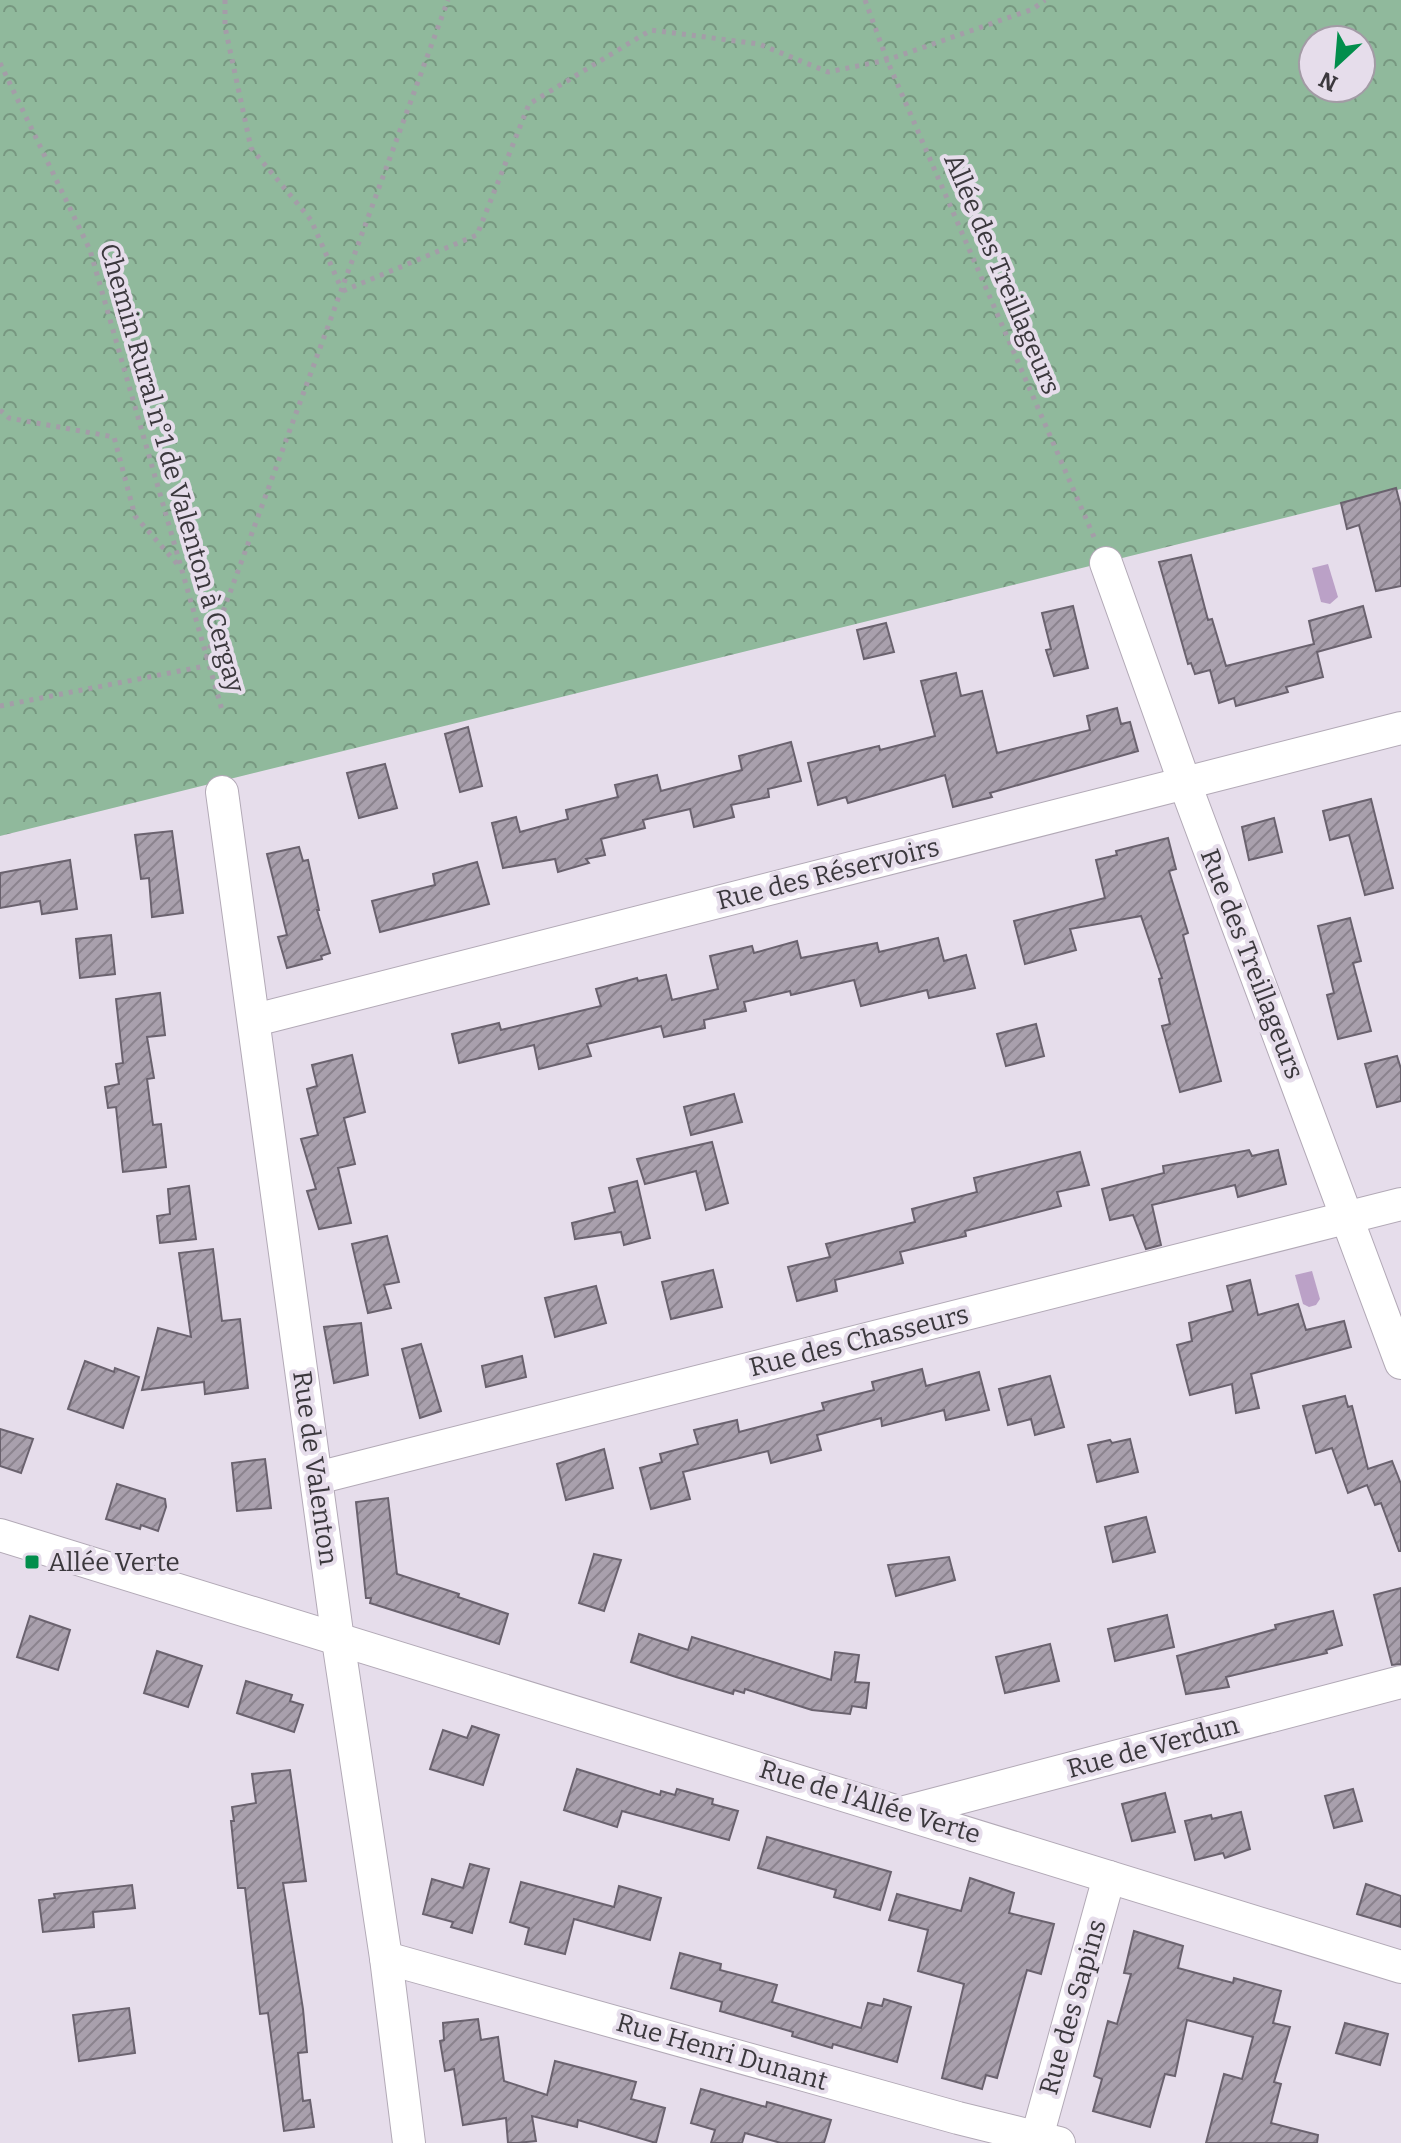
<svg xmlns="http://www.w3.org/2000/svg" width="1401" height="2143" font-family="Bitter,serif">
  <style>
    .forest { fill: url(#forest-crowns); fill-rule: evenodd }
    .water { fill: #bba1c7 }
    .building { fill: url(#building-hatch); stroke: #6a626e; stroke-width: 2 }
    .lines { fill: none; stroke-linecap: round; stroke-linejoin: round }
    .street-casing { stroke: #b2a9b6; stroke-width: 34 }
    .path { stroke: #a49da8; stroke-width: 5; stroke-dasharray: 4 6; stroke-linecap: butt }
    .street { stroke: #fff; stroke-width: 32 }
    .poi-dot { fill: #028e4c; stroke: #e6ddeb; stroke-width: 3 }
    .labels { text-anchor: middle; dominant-baseline: central; stroke-width: 8; stroke-linejoin: round; paint-order: stroke }
    .street-label { font-size: 26px; fill: #3b383d; stroke: #e6ddeb }
    .poi-label { font-size: 26px; fill: #3b383d; stroke: #e6ddeb; text-anchor: start }
  </style>
  <defs>
    <pattern id="forest-crowns" width="20" height="18" patternUnits="userSpaceOnUse" patternTransform="scale(2)"><rect width="20" height="18" fill="#90b99c"/><path d="M2 6a3 3 0 1 1 6 0M12 15a3 3 0 1 1 6 0" fill="none" stroke="#779780"/></pattern>
    <pattern id="building-hatch" width="6" height="6" patternUnits="userSpaceOnUse" patternTransform="scale(2)"><rect width="6" height="6" fill="#a9a0ad"/><path d="M-1 1l2-2M0 6l6-6M5 7l2-2" fill="none" stroke="#8b838e"/></pattern>
  </defs>
  <rect width="100%" height="100%" fill="#e6ddeb"/>
  <path class="forest" d="M0,0h1401v489l-1401,347zM1313,40h48v48h-48z"/>
  <g class="water">
    <path d="M1328,564l10,33 -8,7 -9,-2 -9,-34z"/>
    <path d="M1312,1271l8,28 -4,6 -7,2 -6,-3 -8,-29z"/>
  </g>
  <g class="building">
    <path d="M1396,488l5,19v79l-25,5 -17,-66 -12,4 -6,-26z"/>
    <path d="M1191,555l17,65 4,-1 14,47 88,-22 -5,-23 54,-15 8,31 -54,15 6,25 -37,10 2,5 -52,14 -2,-8 -15,5 -9,-33 -15,4 -4,-11 -3,1 -29,-102z"/>
    <path d="M1073,606l15,62 -34,8 -8,-26 5,-1 -9,-36z"/>
    <path d="M886,623l8,29 -30,7 -7,-29z"/>
    <path d="M956,673l5,23 21,-5 15,62 93,-23 -3,-14 30,-8 4,16 9,-2 8,29 -148,42 2,4 -39,10 -8,-32 -97,28 -2,-6 -28,8 -10,-42 71,-17 1,4 55,-14 -14,-55z"/>
    <path d="M468,727l14,59 -22,6 -15,-58z"/>
    <path d="M791,742l10,39 -33,8 1,8 -38,8 3,12 -40,10 -4,-18 -47,11 2,8 -44,11 4,16 -19,4 3,4 -31,9 -3,-13 -52,9 -11,-45 24,-6 4,15 48,-13 -2,-9 52,-13 -3,-12 42,-10 4,16 81,-21 -3,-14z"/>
    <path d="M385,764l12,44 -38,10 -12,-45z"/>
    <path d="M1371,799l22,89 -28,7 -16,-60 -19,5 -7,-29z"/>
    <path d="M1274,818l8,34 -33,8 -7,-33z"/>
    <path d="M172,831l11,82 -31,4 -3,-39 -8,1 -6,-44z"/>
    <path d="M1168,838l8,31 -7,2 19,62 -5,2 38,146 -41,11 -18,-66 8,-2 -11,-45 3,-1 -21,-62 -71,13 6,21 -51,14 -11,-43 91,-23 -9,-38 21,-5 -1,-4z"/>
    <path d="M299,847l4,14 5,-1 11,50h-2l13,43 -9,3 1,3 -35,9 -9,-31 9,-2 -20,-81z"/>
    <path d="M70,860l7,49 -35,5 -2,-13 -40,7v-35z"/>
    <path d="M477,862l12,42 -109,28 -8,-31 63,-16 -2,-11z"/>
    <path d="M1350,918l11,43 -8,2 18,68 -33,8 -11,-44 7,-2 -16,-67z"/>
    <path d="M111,935l4,39 -35,4 -4,-39z"/>
    <path d="M938,938l6,23 22,-6 9,33 -46,10 -2,-8 -66,16 -7,-26 -63,15 -1,-4 -46,11 2,9 -42,9 1,8 -41,9 -3,-11 -74,18 4,12 -52,13 -5,-24 -75,18 -7,-29 47,-11 2,7 100,-24 -5,-17 41,-11 1,3 28,-6 6,25 46,-11 -8,-33 42,-10 2,7 43,-12 4,17 76,-15 2,9z"/>
    <path d="M160,993l5,42 -18,2 7,41 -7,1 6,46 8,-1 5,43 -43,5 -7,-65 -8,1 -3,-21 14,-3 -3,-20 7,-1 -7,-64z"/>
    <path d="M1036,1024l8,32 -38,10 -9,-32z"/>
    <path d="M352,1055l13,57 -21,6 11,46 -17,4 13,55 -32,6 -12,-38 9,-2 -15,-50 17,-4 -11,-46 10,-3 -5,-21z"/>
    <path d="M1397,1056l4,13v32l-24,6 -12,-43z"/>
    <path d="M734,1094l8,28 -51,13 -7,-28z"/>
    <path d="M712,1142l16,61 -22,7 -10,-39 -51,13 -8,-25z"/>
    <path d="M1249,1150l3,6 26,-6 8,34 -48,13 -3,-12 -83,20 9,40 -15,4 -13,-34 -23,5 -8,-31 62,-16 -1,-7z"/>
    <path d="M1080,1152l9,33 -32,7 4,14 -96,25 1,5 -66,16 3,11 -68,17 2,11 -40,10 -9,-34 42,-10 -4,-13 89,-22 -3,-13 65,-17 -3,-14z"/>
    <path d="M637,1181l13,57 -26,7 -3,-13 -46,7 -3,-16 43,-11 -6,-24z"/>
    <path d="M189,1186l7,53 -36,4 -3,-27 13,-2 -2,-25z"/>
    <path d="M387,1236l12,46 -15,3 7,23 -23,5 -16,-69z"/>
    <path d="M213,1249l9,72 18,-2 8,69 -43,6 -1,-12 -62,8 16,-62 33,9 -12,-84z"/>
    <path d="M713,1270l9,37 -51,12 -9,-37z"/>
    <path d="M1250,1280l8,35 40,-11 8,26 38,-9 7,26 -100,27 8,34 -23,5 -4,-29 -42,11 -13,-50 15,-4 -3,-18 44,-12 -6,-25z"/>
    <path d="M596,1286l10,37 -51,14 -10,-39z"/>
    <path d="M361,1323l7,52 -34,8 -10,-56z"/>
    <path d="M421,1344l20,67 -21,7 -18,-69z"/>
    <path d="M522,1356l4,21 -40,10 -4,-21z"/>
    <path d="M85,1361l29,11 1,-4 24,9 -16,51 -55,-19z"/>
    <path d="M922,1369l4,17 53,-14 10,38 -43,10 -2,-10 -62,16 -1,-8 -64,17 4,15 -50,13 -3,-12 -85,21 7,27 -39,10 -11,-41 22,-6 -2,-8 38,-10 -4,-14 43,-10 2,12 85,-22 -2,-7 52,-13 -2,-8z"/>
    <path d="M1050,1376l14,51 -29,8 -4,-16 -23,6 -9,-36z"/>
    <path d="M1345,1396l3,11 4,-1 16,63 24,-8 9,23v67h-2l-18,-48 -6,2 -8,-20 -19,8 -16,-45 -16,5 -13,-47z"/>
    <path d="M0,1429l33,10 -12,34 -21,-7z"/>
    <path d="M1130,1439l8,33 -41,10 -9,-37 22,-5 2,3z"/>
    <path d="M604,1449l9,39 -47,12 -9,-36z"/>
    <path d="M265,1459l6,49 -34,3 -5,-48z"/>
    <path d="M117,1484l48,15 1,8 -8,24 -17,-6 -1,4 -34,-10z"/>
    <path d="M388,1498l9,76 62,20 -1,3 50,17 -9,30 -129,-41 1,-5h-5l-10,-96z"/>
    <path d="M1146,1517l9,35 -42,10 -8,-35z"/>
    <path d="M594,1554l27,6 -17,51 -25,-8z"/>
    <path d="M949,1557l6,23 -59,16 -8,-31z"/>
    <path d="M1401,1588v76l-9,1 -18,-70z"/>
    <path d="M1333,1611l9,34 -16,5 1,3 -101,24 3,10 -43,7 -9,-38 99,-27 -1,-4z"/>
    <path d="M1167,1615l7,32 -59,14 -7,-32z"/>
    <path d="M30,1616l40,14 -12,40 -41,-13z"/>
    <path d="M639,1634l49,16 4,-13 139,43 4,-28 24,3 -4,27 14,1 -3,25 -14,-2 -2,8 -38,-4 -67,-21 -1,4 -10,-3 -1,4 -57,-17 -45,-15z"/>
    <path d="M1050,1644l9,37 -54,12 -9,-36z"/>
    <path d="M157,1651l45,15 -14,41 -44,-14z"/>
    <path d="M246,1681l46,14 -2,6 13,4 -9,27 -57,-19z"/>
    <path d="M472,1726l27,9 -16,50 -53,-16 13,-39 24,8z"/>
    <path d="M577,1769l83,26 1,-4 14,4 2,-6 36,10 -1,5 26,7 -9,29 -107,-29 -5,16 -53,-17z"/>
    <path d="M290,1770l16,111 -23,2 20,126 4,43 -9,1 5,48 7,-1 4,27 -30,4 -16,-118 -8,1 -15,-126h-7l-7,-67h3l-2,-14 24,-4 -4,-29z"/>
    <path d="M1353,1789l9,32 -28,7 -9,-32z"/>
    <path d="M1165,1793l10,39 -43,9 -10,-37z"/>
    <path d="M1241,1812l9,37 -25,9 -2,-5 -28,7 -10,-39 26,-6 1,4z"/>
    <path d="M767,1837l124,35 -11,38 -46,-13 2,-7 -78,-22z"/>
    <path d="M470,1864l19,5 -17,64 -21,-6 2,-5 -30,-8 9,-35 31,9z"/>
    <path d="M970,1878l44,15 -5,20 45,11 -13,50 -14,-4 -30,108 -11,-3 -4,14 -40,-11 22,-94 -46,-13 10,-41 -39,-10 8,-26 64,17z"/>
    <path d="M521,1882l93,25 5,-21 42,12 -11,42 -76,-21 -9,35 -40,-10 4,-16 -19,-6z"/>
    <path d="M1366,1884l35,12v31l-44,-13z"/>
    <path d="M132,1885l3,23 -42,4 1,15 -51,5 -4,-32 16,-2 -1,-4z"/>
    <path d="M1134,1931l49,15 -5,22 55,15 1,-5 47,13 -8,32 17,4 -16,55 7,2 -10,39 47,12 -1,8h-111l18,-69 18,5 11,-42 -66,-17 -12,56 -10,-2 -15,53 -57,-16 9,-32 -8,-3 14,-55 9,3 14,-50 -7,-1z"/>
    <path d="M680,1953l41,11 -1,6 57,15 -5,17 89,26 7,-25 14,3 2,-7 27,8 -14,55 -64,-18 -1,4 -40,-12 1,-4 -73,-21 2,-9 -51,-14z"/>
    <path d="M129,2008l6,45 -56,8 -6,-46z"/>
    <path d="M478,2019l3,21 17,-3 6,44 43,14 8,-34 81,21 -5,17 34,9 -9,35 -78,-23 -1,7 -45,-11 4,25 -19,2h-9l-2,-25 -43,7 -9,-56 -9,2 -5,-30 4,-1 -1,-17z"/>
    <path d="M1345,2023l43,11 -8,31 -44,-12z"/>
    <path d="M701,2089l65,18 1,-5 64,18 -7,23h-43l-36,-10 -3,10h-31l4,-13 -24,-7z"/>
  </g>
  <g class="lines">
    <defs>
      <g id="street">
        <path d="M1106,563l79,221 216,579"/>
        <path d="M222,792l116,848 48,318 23,185"/>
        <path d="M255,1020l1146,-292"/>
        <path d="M317,1478l1084,-274"/>
        <path d="M0,1535l1401,432"/>
        <path d="M905,1812l496,-130"/>
        <path d="M386,1958l572,160 101,25"/>
        <path d="M1037,2137l72,-260"/>
      </g>
    </defs>
    <use href="#street" class="street-casing"/>
    <g class="path">
      <path d="M225,0v27l26,121 60,72 31,70"/>
      <path d="M865,0l22,60 207,477"/>
      <path d="M0,63l90,187 132,460"/>
      <path d="M343,291l134,-56 52,-131 122,-74 108,14 69,28 59,-12 146,-51 12,-9"/>
      <path d="M0,410l9,8 105,19 21,79 44,50"/>
      <path d="M206,658l242,-658"/>
      <path d="M0,706l205,-40"/>
    </g>
    <use href="#street" class="street"/>
  </g>
  <rect class="poi-dot" x="24" y="1554" width="16" height="16" rx="4"/>
  <g class="labels">
    <g class="street-label">
      <text transform="translate(1002 274) rotate(67)">Allée des Treillageurs</text>
      <text transform="translate(172 468) rotate(74)">Chemin Rural n°1 de Valenton à Cergay</text>
      <text transform="translate(828 874) rotate(-14)">Rue des Réservoirs</text>
      <text transform="translate(1252 964) rotate(69)">Rue des Treillageurs</text>
      <text transform="translate(859 1341) rotate(-14)">Rue des Chasseurs</text>
      <text transform="translate(315 1468) rotate(82)">Rue de Valenton</text>
      <text transform="translate(1153 1747) rotate(-15)">Rue de Verdun</text>
      <text transform="translate(870 1802) rotate(17)">Rue de l'Allée Verte</text>
      <text transform="translate(1073 2007) rotate(-74)">Rue des Sapins</text>
      <text transform="translate(722 2052) rotate(16)">Rue Henri Dunant</text>
    </g>
    <g class="poi-label">
      <text x="48" y="1562">Allée Verte</text>
    </g>
  </g>
  <g transform="translate(1337 64) rotate(206)"><circle r="38" fill="#e6ddeb" stroke="#a29ba5" stroke-width="2"/>
  <path d="M0-6L14 30L0 20L-14 30Z" fill="#028e4c"/>
  <text y="-12" font-size="22" font-weight="bold" text-anchor="middle" fill="#3b383d">N</text>
  </g>
</svg>
